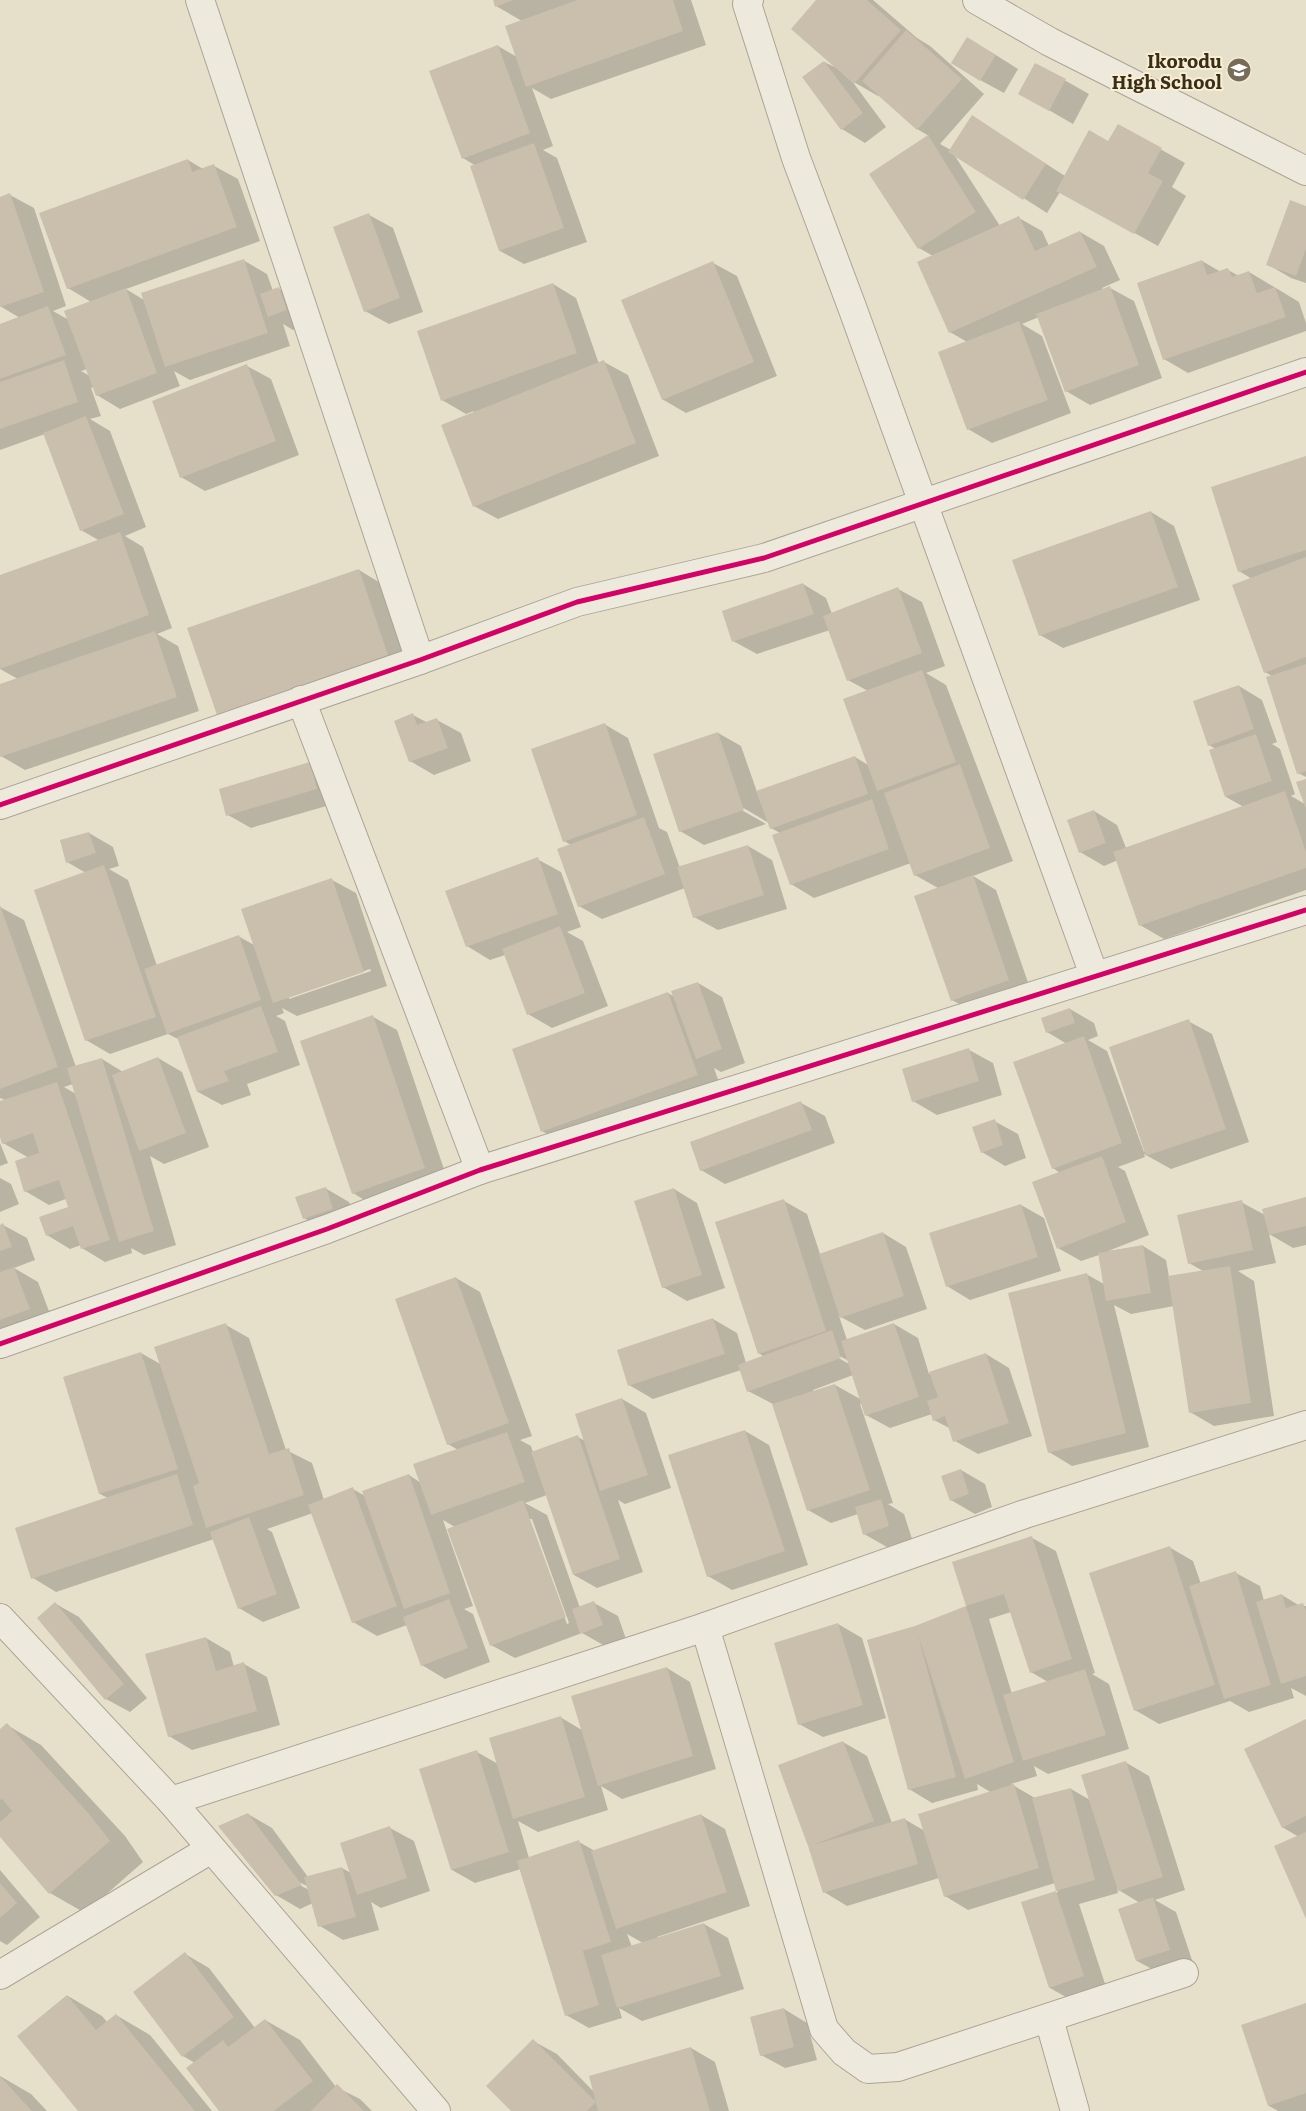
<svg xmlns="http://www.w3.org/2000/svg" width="1306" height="2111" font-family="Literata,serif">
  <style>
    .shadow { fill: #0003; fill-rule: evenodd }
    .building { fill: #cabeac }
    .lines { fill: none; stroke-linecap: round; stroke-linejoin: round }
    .minor-casing { stroke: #aba495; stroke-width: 30 }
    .minor { stroke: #eee9dd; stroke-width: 28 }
    .cycleway-casing { stroke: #f8efd0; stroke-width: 8 }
    .cycleway { stroke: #d6006c; stroke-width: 5 }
    .labels { text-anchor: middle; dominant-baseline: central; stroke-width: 4; stroke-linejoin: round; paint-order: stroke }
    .poi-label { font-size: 18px; font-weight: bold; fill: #3a2d1c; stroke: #f8efd0; text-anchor: end }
  </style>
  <rect width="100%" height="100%" fill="#e6e0cb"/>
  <g class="shadow">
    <path d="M494,0h197l15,45 -155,54 -19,-11 21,58 -10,4 14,8 30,84 -63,22 -24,-13 -29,-84 5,-1 -13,-8 35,-112 19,11 5,-36 -26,-15z"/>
    <path d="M817,0h56l44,38 13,8 54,48 -44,50 11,6 22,-33 92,59 44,-33 10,-17 66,37 -13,24 14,9 -28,50 -98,-54 -13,21 -94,-60 47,73 19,-8 23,13 7,15 31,-14 24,14 16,34 -18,8 1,2 7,-2 24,13 28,77 -72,27 -24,-14 -27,-74 -17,7 20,12 29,77 -79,30 -24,-14 -1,-87 -17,-10 -17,-76 -14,-8 -48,-74 58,-38 -12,-7 -38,-34 -1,1 -26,-15 34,46 -21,16 -23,-14 -18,-67 15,7z"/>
    <path d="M991,52l27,17 -14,24 -24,-13z"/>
    <path d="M1036,64l53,30 -16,30 -54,-31z"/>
    <path d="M188,160l15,9 11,-3 24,13 22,62 -134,48 18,11 99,-40 24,14 6,17 6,-2 24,13 7,22 -17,6 -10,-6 7,22 -100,34 -16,-9 6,15 -60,23 -23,-14 -3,-8 -3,1 10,28 -11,3 20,12 36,96 -21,9 18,11 29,81 -15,6 21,12 21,65 -174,59 -24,-14 -1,-4v-67l18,-6 -18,-10v-92l100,-36 -19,-11 -36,-96 -45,16v-125l20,-7 -20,-12v-108l10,-3 24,13 32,98 -13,5 16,9 22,-18 -23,-14zM87,369l3,7 -9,-5z"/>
    <path d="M1306,207v76l-15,-5 -24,-14z"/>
    <path d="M369,215l24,13 30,84 -34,12 -24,-13z"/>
    <path d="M1202,261l19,11 7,-2 11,6 10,-4 50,30 7,21v8l-118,42 -24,-14z"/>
    <path d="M713,263l24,13 40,100 -91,37 -24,-14z"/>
    <path d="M553,284l23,14 23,66 5,-2 24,13 31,81 -161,63 -24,-13v-95l-8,3 -24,-14z"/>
    <path d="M247,366l24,13 28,76 -94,36 -24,-14z"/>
    <path d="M1306,458v319l-8,-4 -26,-97 -7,-4 -13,-93 -13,-8z"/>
    <path d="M1151,512l23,14 26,74 -137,48 -23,-13z"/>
    <path d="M359,570l23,14 29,85 -169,58 -24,-13z"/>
    <path d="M803,584l23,14 6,16 66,-25 24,13 23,64 -19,7 20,12 67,176 -40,15 23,14 36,104 -57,19 -23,-13 -14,-112 -23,-13 -4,-12 -97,35 -23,-14 -11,-51 -9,-5 -2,-5 -29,-17 -2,2 28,16 -62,21 -24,-14 38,-98 23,13 16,46 98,-35 13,8v-74l-20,-11 -18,-50 -73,24 -24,-13z"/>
    <path d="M1239,686l23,14 15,42 -5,2 8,5 15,45 -4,2 14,8 1,-24v110l-142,49 -24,-14 -22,-65 -14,6 -24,-14 14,-41 23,14 9,23 118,-41 -18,-10 -10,-48 -7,-4z"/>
    <path d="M413,715l15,8 9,-3 24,13 10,28 -37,14 -24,-14z"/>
    <path d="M604,724l24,14 31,90 8,4 13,36 68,-22 24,14 15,49 -69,21 -24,-13 -9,-29 -83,31 -23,-13 -8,-61 -7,-4z"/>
    <path d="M309,763l24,14 7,25 -89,26 -23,-13z"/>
    <path d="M89,833l24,14 6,19 -10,3 19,11 29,86 81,-30 16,9 78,-65 24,13 31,93 -90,30 -15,-8 2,5 -8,3 9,5 15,44 -53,19 4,11 -29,10 -24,-13 -18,-52 -12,-6 -58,20 -24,-14v-167l-19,-11zM370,969l1,2 -82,28v-2z"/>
    <path d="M537,859l24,13 20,55 -14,5 16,9 25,65 -56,22 -24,-14 -23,-59 -15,5 -23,-14z"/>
    <path d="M0,907l24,13 52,147 26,-8 21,13 35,-14 24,14 27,75 -45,17 -14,-8 26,89 -32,10 -13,-7 1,5 -27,9 -23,-14 -1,-3 -11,4 -23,-14 23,-27 -4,-9 -17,6 -24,-14 4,-33 -26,-15 -3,-10v-31l5,-2 -5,-2zM73,1084l3,10 -12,-7z"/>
    <path d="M698,983l24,14 23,66 -24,9 -7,-4 7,20 -155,57 -24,-14 126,-138 7,4z"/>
    <path d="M1070,1009l24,14 4,13 -10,4 19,11 37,101 2,-1 42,-130 24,13 37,108 -78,27 -27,-15 1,3 -27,10 7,4 24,64 -41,16 35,-5 23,14 3,17 34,-6 -14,-8 52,-61 24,13 41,-16v46l-13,3 -24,-14 7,29 -38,8 16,10 20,135 -60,10 -24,-14 -16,-106 -43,8 -17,-9 35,142 -77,19 -23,-14 37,-178 18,10 -5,-29 -18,6 -23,-13 2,-75 -7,-5 14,-124 -20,-12z"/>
    <path d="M373,1017l24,13 51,151 -72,26 -23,-14z"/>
    <path d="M969,1050l24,13 9,32 -65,20 -24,-14z"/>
    <path d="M801,1103l24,13 10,27 -110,41 -24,-14z"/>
    <path d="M994,1121l24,13 8,24 -21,8 -23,-14z"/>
    <path d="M0,1143l8,20 -8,3z"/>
    <path d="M0,1178l11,6 8,20 -19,8z"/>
    <path d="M325,1188l24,14 7,20 -28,10 -24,-14z"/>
    <path d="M674,1189l23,14 28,85 -38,13 -24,-14z"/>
    <path d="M784,1201l23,13 13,40 63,-21 23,14 21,62 -62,21 -26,-14 8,24 47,-16 24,14 11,36 57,-20 23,14 23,68 -54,18 -23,-13 -4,-12 -17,-9 -2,-6 -42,14 -24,-13 -4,-12 -2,1 33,99 -5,1 16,10 8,25 -25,8 -23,-13 -6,-20 -27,9 -23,-13 -35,-106 -25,-13 -7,-21 -88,29 -24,-14 84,-66 24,14 9,30 18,-6 -5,-4zM836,1354l13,7v3l-14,-8zM853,1375l9,25 -27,-15 -21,7 -1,-2z"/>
    <path d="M1021,1205l23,13 17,53 -91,29 -23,-14z"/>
    <path d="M3,1225l24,13 8,22 -21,8 24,14 15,40 -53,14v-110z"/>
    <path d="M456,1278l24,14 52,144 -12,4 11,6 2,6 45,-15 7,4 37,-42 24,14 25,75 -46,16 -7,-4 25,72 -46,16 -23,-13 -27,-80 -22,8 22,12 33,93 14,-5 24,13 8,23 -21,7 -23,-13 -67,25 -24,-13 -36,-118 -12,-7 30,86 -9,3 9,5 17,48 -45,17 -23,-14 -15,-40 -30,11 -24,-14 -40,-109 -46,16 5,3 28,76 -37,14 -24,-14 -25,-69 -158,53 -23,-14 75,-80 -8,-4 -36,-116 77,-25 21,12 64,-40 23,13 37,112 26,13 12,37 29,-11 12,7 44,-21 12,8 37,-33 -10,-6zM529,1519h3l37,104 -2,1z"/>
    <path d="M745,1431l24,14 39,120 -76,25 -24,-14z"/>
    <path d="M961,1470l24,14 7,23 -17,7 -24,-14z"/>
    <path d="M1032,1538l24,13 39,122 -3,1 17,10 20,65 -81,25 -14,-8 3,10 -26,8 24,14 36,-9 19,11 35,-38 24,14 36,114 -30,10 21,12 17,51 -32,11 -24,-13 -17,-51 20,-7 -23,-14 1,4 -39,11 28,86 -34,11 -23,-13 -28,-85 36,-11 -3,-9 -87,27 -23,-14 -6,-18 -92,28 -23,-14 -14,-46 33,-104 24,14 25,67 12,-4 21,12 67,-38 -15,-9 1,6 -46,13 -23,-14 6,-161 52,-22 -13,-44zM1011,1612l20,60 17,10 -36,12 -23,-75z"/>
    <path d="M1169,1547l24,14 8,23 35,-11 24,13 4,15 18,-6 18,11h6v90l-15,-8 3,10 -45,14 -19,-11 -71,23 -24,-14z"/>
    <path d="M56,1604l23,13 68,81 -17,14 -24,-13z"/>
    <path d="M838,1624l24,14 24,80 -63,19 -24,-13z"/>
    <path d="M206,1638l24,14 4,15 10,-3 23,13 13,48 -88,25 -23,-14z"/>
    <path d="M667,1668l23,14 26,87 -94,30 -21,-13 7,24 -70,22 -20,-11 11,37 50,-16 16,9 106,-36 24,14 25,77 -93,31 1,2 46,-15 24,14 16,51 -102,32 -23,-13 3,10 -33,10 -23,-13 -45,-146 -46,14 -23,-13 25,-118 21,12 62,-47 22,13zM627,1934l16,9 -11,4z"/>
    <path d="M1306,1721v195l-7,-79 -17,-10z"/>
    <path d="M7,1725l34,20 84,91 18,26 -58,51 -35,-20 -50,-57v-105z"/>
    <path d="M248,1814l24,14 36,49 34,-9 9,5 39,-45 24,13 16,50 -49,17 -10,-6 8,28 -36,10 -23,-14 -7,-23 -13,6 -24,-14zM297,1881l12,6v3l-13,-7z"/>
    <path d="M0,1870l40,47 -33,28 -7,-4z"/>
    <path d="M185,1954l24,14 46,60 10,-8 35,20 36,47 24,12 12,12h-151l-26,-48 -12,-7z"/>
    <path d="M68,1996l34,20 5,6 9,-7 34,20 62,76h-133z"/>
    <path d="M1306,2004v107h-28l-9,-5z"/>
    <path d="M784,2009l23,14 10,37 -32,8 -24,-13z"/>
    <path d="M533,2041l24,13 38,39 96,-45 24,14 14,49h-216z"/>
    <path d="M0,2076l31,18 16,17h-47z"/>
  </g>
  <g class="building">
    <path d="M493,0h20l-18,7z"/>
    <path d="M577,0h96l10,31 -157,56 -21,-61z"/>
    <path d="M816,0h51l34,30 -47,54 -63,-55z"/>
    <path d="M906,30l56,49 -45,51 -55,-49z"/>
    <path d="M967,37l29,18 -16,26 -29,-18z"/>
    <path d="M498,45l32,88 -68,26 -33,-88z"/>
    <path d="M824,61l39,52 -22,17 -39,-53z"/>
    <path d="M1035,63l31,16 -17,32 -31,-17z"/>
    <path d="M972,115l74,49 -23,36 -75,-48z"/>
    <path d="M1118,124l44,24 -14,25 15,8 -29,53 -78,-43 33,-61 19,11z"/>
    <path d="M928,135l48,77 -58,37 -49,-75z"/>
    <path d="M534,143l30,85 -65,23 -29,-85z"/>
    <path d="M188,159l4,13 22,-8 23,63 -170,62 -28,-76z"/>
    <path d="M10,193l34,99 -44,15v-110z"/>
    <path d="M1290,200l16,6v43l-10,27 -30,-11z"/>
    <path d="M369,213l31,85 -36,14 -31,-85z"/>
    <path d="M1019,216l16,35 45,-20 17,36 -148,66 -32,-71z"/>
    <path d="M244,259l24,74 -103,34 -24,-74z"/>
    <path d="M1202,260l5,15 21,-7 4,9 17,-6 8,22 18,-6 11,30 -123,43 -26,-77z"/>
    <path d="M713,261l41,101 -92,38 -41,-100z"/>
    <path d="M553,283l24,70 -136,48 -24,-70z"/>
    <path d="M1110,286l29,79 -74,27 -29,-78z"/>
    <path d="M279,287l8,23 -19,7 -8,-23z"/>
    <path d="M126,288l31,85 -61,23 -32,-85z"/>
    <path d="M48,306l18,49 -66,24v-55z"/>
    <path d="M1019,321l29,79 -81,30 -29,-78z"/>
    <path d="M64,360l14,42 -78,27v-47z"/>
    <path d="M604,360l32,83 -163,64 -32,-82z"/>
    <path d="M247,364l29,77 -96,37 -28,-77z"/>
    <path d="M86,416l38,98 -44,17 -37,-98z"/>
    <path d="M1306,456v94l-68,22 -27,-85z"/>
    <path d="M1151,511l27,76 -139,49 -27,-76z"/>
    <path d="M120,532l29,83 -149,54v-94z"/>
    <path d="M1306,557v100l-42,16 -32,-88z"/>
    <path d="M359,569l29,86 -171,60 -30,-87z"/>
    <path d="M803,583l11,31 -82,28 -10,-31z"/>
    <path d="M898,587l24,66 -75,28 -24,-65z"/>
    <path d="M155,631l22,66 -177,60v-73z"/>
    <path d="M1306,664v107l-9,3 -31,-97z"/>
    <path d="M922,670l34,92 -79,29 -34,-92z"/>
    <path d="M1239,685l15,44 -46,17 -15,-45z"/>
    <path d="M413,713l4,12 20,-7 11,30 -39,14 -15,-41z"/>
    <path d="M605,723l32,92 -74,27 -32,-93z"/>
    <path d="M718,732l26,78 -65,22 -26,-78z"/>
    <path d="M1256,734l16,47 -47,16 -16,-47z"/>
    <path d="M855,756l13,38 -98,35 -14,-38z"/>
    <path d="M310,762l7,27 -91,27 -7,-27z"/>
    <path d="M960,764l30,84 -76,28 -30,-83z"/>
    <path d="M1306,779v30l-10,-27z"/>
    <path d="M1285,791l21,61v16l-167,58 -26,-74z"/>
    <path d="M872,799l17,50 -99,36 -18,-50z"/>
    <path d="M1094,810l12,33 -27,10 -12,-33z"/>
    <path d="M644,817l21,57 -87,33 -21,-58z"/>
    <path d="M89,832l7,21 -30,10 -6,-23z"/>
    <path d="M748,845l16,50 -71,23 -16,-51z"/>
    <path d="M538,857l20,57 -92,33 -21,-56z"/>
    <path d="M104,865l52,152 -71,24 -51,-151z"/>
    <path d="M973,875l36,105 -58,21 -37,-105z"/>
    <path d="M332,878l32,94 -91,31 -32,-94z"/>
    <path d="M0,905l58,162 -58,22z"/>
    <path d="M560,926l25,67 -58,22 -25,-66z"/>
    <path d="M239,935l22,65 -94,34 -23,-65z"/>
    <path d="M698,982l24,67 -26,10 -25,-68z"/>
    <path d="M668,992l30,83 -157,57 -29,-83z"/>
    <path d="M261,1006l17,46 -54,19 5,10 -32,11 -20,-55z"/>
    <path d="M1070,1008l5,15 -29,10 -5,-15z"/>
    <path d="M373,1015l52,153 -73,26 -52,-153z"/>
    <path d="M1189,1019l37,110 -80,27 -37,-109z"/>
    <path d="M1084,1036l38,107 -70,26 -39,-107z"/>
    <path d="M969,1048l10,33 -67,21 -10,-33z"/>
    <path d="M158,1057l28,76 -47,18 -27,-76z"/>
    <path d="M102,1058l52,173 -35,11 -52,-174z"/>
    <path d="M57,1082l53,158 -29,9 -8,-23 -27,10 -7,-19 29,-10 -9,-27 -35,12 -9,-31 24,-8 -6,-20 -31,11 -2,-7v-36z"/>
    <path d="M801,1101l11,29 -112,41 -10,-29z"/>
    <path d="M995,1119l8,26 -22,8 -9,-26z"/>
    <path d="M1102,1156l24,66 -69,27 -25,-67z"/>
    <path d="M326,1187l7,22 -30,10 -8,-22z"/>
    <path d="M674,1188l28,87 -40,13 -28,-87z"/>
    <path d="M1306,1197v29l-37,9 -7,-26z"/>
    <path d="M784,1199l42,132 -68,23 -43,-132z"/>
    <path d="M1242,1200l11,50 -65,14 -11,-49z"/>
    <path d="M1021,1204l17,53 -92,30 -17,-54z"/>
    <path d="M3,1223l9,24 -12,4v-26z"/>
    <path d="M883,1232l21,64 -64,22 -21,-64z"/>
    <path d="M1143,1245l8,48 -45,8 -8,-48z"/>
    <path d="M1230,1266l21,137 -62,10 -21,-137z"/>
    <path d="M14,1267l16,42 -30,11v-48z"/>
    <path d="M1087,1273l39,160 -78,20 -40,-160z"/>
    <path d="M456,1277l53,146 -62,22 -52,-146z"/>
    <path d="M713,1318l12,36 -97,32 -11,-36z"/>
    <path d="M226,1323l43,131 20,-6 15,47 -98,33 -13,-42 6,-3 -45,-136z"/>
    <path d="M894,1323l25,74 -54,19 -24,-75z"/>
    <path d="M832,1330l9,28 -94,34 -9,-27z"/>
    <path d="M141,1352l37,117 -79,25 -36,-117z"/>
    <path d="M986,1353l23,70 -56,19 -8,-26 -12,5 -6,-20 11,-4 -9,-25z"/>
    <path d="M835,1384l35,106 -63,21 -35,-107z"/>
    <path d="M622,1398l26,77 -48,16 -25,-77z"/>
    <path d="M745,1430l40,121 -78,26 -39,-122z"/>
    <path d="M507,1432l18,50 -94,33 -18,-51z"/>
    <path d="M578,1435l42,124 -47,16 -42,-123z"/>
    <path d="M961,1469l8,25 -19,7 -9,-25z"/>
    <path d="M177,1474l16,51 -162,54 -16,-51z"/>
    <path d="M409,1474l41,119 -46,16 -42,-118z"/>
    <path d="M353,1487l44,119 -45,17 -44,-118z"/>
    <path d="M881,1499l8,27 -26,9 -8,-28z"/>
    <path d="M523,1500l43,117 -76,29 -43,-117z"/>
    <path d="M249,1517l28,77 -39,15 -28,-77z"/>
    <path d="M1032,1536l40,123 -42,14 -26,-79 -38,12 -14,-44z"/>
    <path d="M1170,1546l45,139 -81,26 -45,-138z"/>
    <path d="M1236,1571l35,114 -47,14 -35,-113z"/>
    <path d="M1282,1594l4,14 17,-5 3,8v65l-25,8 -25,-82z"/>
    <path d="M449,1599l19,49 -47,18 -18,-49z"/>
    <path d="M594,1601l9,24 -23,9 -8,-25z"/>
    <path d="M55,1602l69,82 -19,16 -68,-82z"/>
    <path d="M966,1606l48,156 -49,17 -47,-144 38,142 -48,13 -41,-150 48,-14z"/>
    <path d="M838,1623l25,82 -65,20 -24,-82z"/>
    <path d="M206,1637l10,34 28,-9 13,49 -89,26 -23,-83z"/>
    <path d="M667,1667l26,89 -95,30 -27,-90z"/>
    <path d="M1085,1669l21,66 -83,26 -20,-66z"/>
    <path d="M561,1716l24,81 -72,22 -24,-81z"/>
    <path d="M1306,1719v97l-24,12 -38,-79z"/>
    <path d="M7,1723l83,92 20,26 -61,53 -49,-57v-15l12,-11 -10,-12 -2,1v-71z"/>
    <path d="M843,1741l31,80 -61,24 92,-27 13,46 -95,29 -15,-47 -30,-81z"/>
    <path d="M477,1750l32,102 -58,18 -32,-101z"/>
    <path d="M1126,1761l37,116 -45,14 -37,-116z"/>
    <path d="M1014,1784l25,84 -95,29 -26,-83z"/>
    <path d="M1071,1788l24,92 -39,11 28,85 -35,12 -28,-86 35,-11 -24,-93z"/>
    <path d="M248,1813l54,72 -27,11 -57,-70z"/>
    <path d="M701,1814l26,78 -111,37 -25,-78z"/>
    <path d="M390,1826l17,52 -50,17 -17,-52z"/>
    <path d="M1306,1832v87l-32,-73z"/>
    <path d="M579,1840l32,102 -28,9 16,54 -34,11 -48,-155z"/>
    <path d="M342,1867l14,50 -38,10 -14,-50z"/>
    <path d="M0,1883l17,20 -17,15z"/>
    <path d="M1153,1897l17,53 -34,11 -18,-52z"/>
    <path d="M704,1923l17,53 -104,32 -16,-53z"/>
    <path d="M185,1952l49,65 -52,40 -49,-65z"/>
    <path d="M67,1995l29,35 20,-16 79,97h-117l-61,-75z"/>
    <path d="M1306,2003v90l-38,13 -27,-81z"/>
    <path d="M784,2008l10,39 -34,9 -10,-39z"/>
    <path d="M265,2019l48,62 -39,30h-55l-33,-43 37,-28 5,7z"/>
    <path d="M533,2039l63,63 -9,9h-76l-25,-25z"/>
    <path d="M691,2047l19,64h-112l-9,-35z"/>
    <path d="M0,2076l32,35h-32z"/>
    <path d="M337,2084l27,27h-53z"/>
  </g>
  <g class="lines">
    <defs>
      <g id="minor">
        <path d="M200,0l220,660"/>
        <path d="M749,0l-2,4 49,154 56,149 242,668"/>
        <path d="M977,0l73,42 256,129"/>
        <path d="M301,700l179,470"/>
        <path d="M0,805l420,-145 157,-58 187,-44 542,-186"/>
        <path d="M0,1344l327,-115 153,-59 826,-260"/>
        <path d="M0,1618l171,183 265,310"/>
        <path d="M705,1627l119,402 20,23 24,17 30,-2 286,-94"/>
        <path d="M171,1801l534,-174 320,-113 281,-89"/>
        <path d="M0,1975l211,-126"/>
        <path d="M1049,2019l26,92"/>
      </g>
    </defs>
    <use href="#minor" class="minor-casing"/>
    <use href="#minor" class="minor"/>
    <defs>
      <g id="cycleway">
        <path d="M0,805l420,-145 157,-58 187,-44 542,-186"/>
        <path d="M0,1344l327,-115 153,-59 826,-260"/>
      </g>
    </defs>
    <use href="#cycleway" class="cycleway-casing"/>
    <use href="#cycleway" class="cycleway"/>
  </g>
  <defs>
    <symbol id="school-disc" viewBox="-11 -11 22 22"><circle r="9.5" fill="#766c59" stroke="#f8efd0"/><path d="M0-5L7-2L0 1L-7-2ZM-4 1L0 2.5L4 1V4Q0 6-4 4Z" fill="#fff"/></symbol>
  </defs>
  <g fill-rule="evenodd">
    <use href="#school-disc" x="1225" y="56" width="28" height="28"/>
  </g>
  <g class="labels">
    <g class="poi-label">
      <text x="1222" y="60">Ikorodu<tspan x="1222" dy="21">High School</tspan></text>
    </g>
  </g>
</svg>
